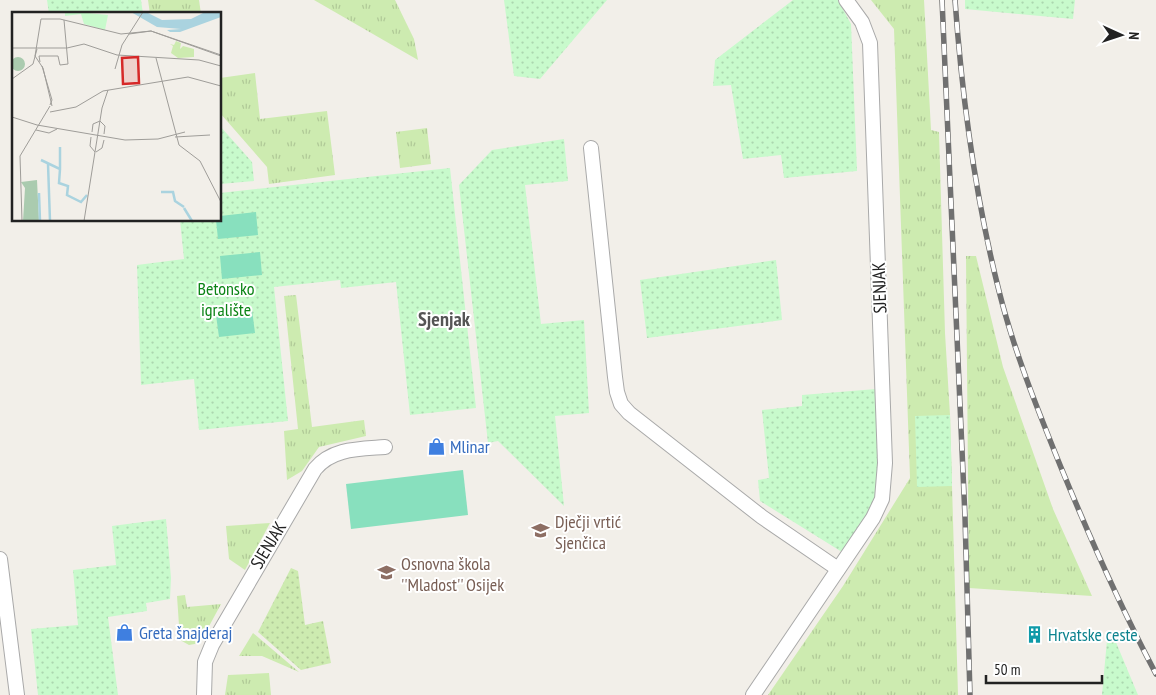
<svg xmlns="http://www.w3.org/2000/svg" width="1156" height="695" font-family="'PT Sans Narrow',sans-serif">
  <style>
    .grass { fill: url(#grass-tufts) }
    .park { fill: url(#park-dots) }
    .garden { fill: url(#garden-dots) }
    .pitch { fill: #88e0be }
    .lines { fill: none; stroke-linecap: round; stroke-linejoin: round }
    .minor-casing { stroke: #a9a9a9; stroke-width: 16 }
    .minor { stroke: #fff; stroke-width: 14 }
    .rail-casing { stroke: #707070; stroke-width: 5.5 }
    .rail { stroke: #fff; stroke-width: 4; stroke-dasharray: 11; stroke-linecap: butt }
    .labels { text-anchor: middle; dominant-baseline: central; stroke-width: 4; stroke-linejoin: round; paint-order: stroke }
    .park-label { font-size: 18px; fill: #0c8416; stroke: #fff }
    .street-label { font-size: 18px; fill: #222; stroke: #fff }
    .shop-label { font-size: 18px; fill: #366cbe; stroke: #fff; text-anchor: start }
    .education-label { font-size: 18px; fill: #785e54; stroke: #fff; text-anchor: start }
    .culture-label { font-size: 18px; fill: #0d838f; stroke: #fff; text-anchor: start }
    .quarter-label { font-size: 20px; font-weight: bold; fill: #555; stroke: #fff }
    .inset-river { fill: none; stroke: #aad3df; stroke-width: 2.5 }
    .inset-road { fill: none; stroke: #9f9d99; stroke-width: 1 }
    .view { fill: #d62828; fill-opacity: 0.15; stroke: #d62828; stroke-width: 2.5 }
    .inset-edge { fill: none; stroke: #222; stroke-width: 2.5 }
  </style>
  <defs>
    <pattern id="grass-tufts" width="24" height="20" patternUnits="userSpaceOnUse" patternTransform="scale(1.25)"><rect width="24" height="20" fill="#cdebb0"/><path d="M3 7l-1-3M5 7V3M7 7l1-3M15 17l-1-3M17 17v-4M19 17l1-3" fill="none" stroke="#b0c997"/></pattern>
    <pattern id="park-dots" width="8" height="8" patternUnits="userSpaceOnUse" patternTransform="scale(1.25)"><rect width="8" height="8" fill="#c8facc"/><path d="M2 2h.1M6 6h.1" fill="none" stroke="#acd6af" stroke-width="1.8" stroke-linecap="round"/></pattern>
    <pattern id="garden-dots" width="8" height="8" patternUnits="userSpaceOnUse" patternTransform="scale(1.25)"><rect width="8" height="8" fill="#cdebb0"/><path d="M2 2h.1M6 6h.1" fill="none" stroke="#b0c997" stroke-width="1.8" stroke-linecap="round"/></pattern>
  </defs>
  <rect width="100%" height="100%" fill="#f2efe9"/>
  <g class="grass">
    <path d="M148,0h51l2,14h-51z"/>
    <path d="M314,0h81l19,39 4,21z"/>
    <path d="M871,0h53l7,130 8,2 6,201 5,82 8,280h-190l75,-109 67,-108 -16,-449z"/>
    <path d="M255,73l5,46 67,-8 8,64 -66,9 -2,-17 -47,-54v-35z"/>
    <path d="M427,128l4,36 -31,4 -4,-36z"/>
    <path d="M966,256h10l27,111 50,142 39,87 -123,-8z"/>
    <path d="M296,295l16,132 52,-7 2,16 -47,11 -17,24 -15,9 -3,-49 14,-2 -14,-133z"/>
    <path d="M270,523l-25,47 -16,-11 -3,-33z"/>
    <path d="M185,595l2,12 34,-3 -21,39 -11,2 -9,-5 -3,-44z"/>
    <path d="M253,633l46,39 -37,-16h-23z"/>
    <path d="M269,673l2,22h-46l3,-20z"/>
  </g>
  <g class="park">
    <path d="M47,0h94l2,14h-94z"/>
    <path d="M504,0h103l-67,79 -26,-3z"/>
    <path d="M793,0h45l13,24 6,147 -73,7 -3,-23 -38,4 -12,-74 -18,1 2,-26z"/>
    <path d="M965,0h110l-2,19 -108,-10z"/>
    <path d="M220,126l32,36 2,19 -34,3z"/>
    <path d="M564,139l4,42 -43,4 16,139 43,-4 5,93 -34,3 9,90 -66,-65 -10,2 -29,-258 33,-35z"/>
    <path d="M450,168l26,240 -66,7 -14,-133 -55,6 -1,-8 -66,7 14,134 -89,9 -5,-51 -53,6 -4,-120 47,-6 -4,-39h40v-27z"/>
    <path d="M776,260l6,60 -135,18 -7,-58z"/>
    <path d="M876,389l2,75 -4,41 -32,47 -82,-51 -2,-21 11,-2 -7,-68 40,-4v-11z"/>
    <path d="M950,415l2,71 -35,1 -2,-71z"/>
    <path d="M166,519l5,59 -1,21 -24,4 1,8 -39,6 10,78h-80l-7,-66 47,-4 -5,-55 43,-5 -4,-39z"/>
    <path d="M1107,640h8l23,55h-36z"/>
  </g>
  <path class="garden" d="M291,568l7,3 7,54 18,-4 8,42 -30,7 -43,-38z"/>
  <g class="pitch">
    <path d="M256,212l2,23 -40,4 -2,-19h4v-4z"/>
    <path d="M260,252l2,23 -40,4 -2,-23z"/>
    <path d="M252,310l3,23 -36,4 -3,-22z"/>
    <path d="M463,470l5,45 -117,14 -5,-45z"/>
  </g>
  <g class="lines">
    <defs>
      <g id="minor">
        <path d="M591,148l24,229 2,15 4,12 8,9 133,104 76,52"/>
        <path d="M0,559l17,136"/>
        <path d="M204,695l1,-33 7,-17 103,-176c17,-21 44,-20 70,-22"/>
        <path d="M753,695l120,-177 9,-19 3,-36 -15,-420 -8,-21 -16,-22"/>
      </g>
    </defs>
    <use href="#minor" class="minor-casing"/>
    <use href="#minor" class="minor"/>
    <defs>
      <g id="rail">
        <path d="M942,0l23,517 5,178"/>
        <path d="M955,0c7,97 20,196 44,291 15,60 38,117 61,174 29,71 60,141 96,209"/>
      </g>
    </defs>
    <use href="#rail" class="rail-casing"/>
    <use href="#rail" class="rail"/>
  </g>
  <defs>
    <symbol id="shop-bare" viewBox="-9 -9 18 18"><path d="M-5-2.5h2.3a2.7 3.5 0 0 1 5.4 0H5L5.5 6h-11ZM-1.5-2.5h3a1.5 2.3 0 0 0-3 0Z" fill="#3f7fe0" stroke="#fff" stroke-width="2.5" paint-order="stroke"/></symbol>
    <symbol id="school-bare" viewBox="-9 -9 18 18"><path d="M0-5L7-2L0 1L-7-2ZM-4 1L0 2.5L4 1V4Q0 6-4 4Z" fill="#8d6e63" stroke="#fff" stroke-width="2.5" paint-order="stroke"/></symbol>
    <symbol id="building-bare" viewBox="-9 -9 18 18"><path d="M-4-6H4V6H1V3H-1V6H-4ZM-2.5-4.3h1.7v1.8h-1.7ZM.8-4.3h1.7v1.8H.8ZM-2.5-1h1.7V.8h-1.7ZM.8-1h1.7V.8H.8Z" fill="#0f9aa8" stroke="#fff" stroke-width="2.5" paint-order="stroke"/></symbol>
  </defs>
  <g fill-rule="evenodd">
    <use href="#shop-bare" x="424" y="434" width="25" height="25"/>
    <use href="#school-bare" x="528" y="518" width="25" height="25"/>
    <use href="#school-bare" x="374" y="560" width="25" height="25"/>
    <use href="#shop-bare" x="112" y="620" width="25" height="25"/>
    <use href="#building-bare" x="1022" y="622" width="25" height="25"/>
  </g>
  <g class="labels">
    <g class="park-label">
      <text x="226" y="288">Betonsko<tspan x="226" dy="21">igralište</tspan></text>
    </g>
    <g class="street-label">
      <text transform="translate(879 288) rotate(-92)">SJENJAK</text>
      <text transform="translate(268 545) rotate(-59)">SJENJAK</text>
    </g>
    <g class="shop-label">
      <text x="450" y="446">Mlinar</text>
      <text x="139" y="632">Greta šnajderaj</text>
    </g>
    <g class="education-label">
      <text x="555" y="521">Dječji vrtić<tspan x="555" dy="21">Sjenčica</tspan></text>
      <text x="401" y="563">Osnovna škola<tspan x="401" dy="21">''Mladost'' Osijek</tspan></text>
    </g>
    <g class="culture-label">
      <text x="1048" y="634">Hrvatske ceste</text>
    </g>
    <g class="quarter-label">
      <text x="444" y="319">Sjenjak</text>
    </g>
  </g>
  <g transform="translate(12 12)">
    <rect width="209" height="209" fill="#f2efe9"/>
    <path d="M164,29l5,2 -1,6 3,-3 11,3v8l-16,1 -7,-5 2,-7 -3,-2 4,1z" fill="#cdebb0"/>
    <path d="M-1 52a7 7 0 1 1 14 0a7 7 0 1 1-14 0ZM25,168l2,41h-16l2,-33 -4,-6z" fill="#aacbaf"/>
    <path d="M66,0l30,3 -3,15 -21,-6 -3,-10 -16,2v-3z" fill="#c8facc"/>
    <path d="M119,0h15l16,8 29,-1 14,-7h16v5l-41,15h-10l-3,-2 14,-1 -24,-2z" fill="#aad3df"/>
    <path class="inset-river" d="M48,135v21M29,148l19,9 -1,14 9,3 -1,9 14,7 6,-7M36,152l2,57M149,180h12l2,9 9,6M27,181l1,28M172,196l8,13"/>
    <path class="inset-road" d="M117,22l22,-3 70,25M0,36h55l17,-4 33,11 82,5 22,6M144,46l23,87 21,16 21,41M28,50l-1,-6h19l2,9 8,-1 -4,-44M30,54l10,34 -2,5M103,57l7,-24 21,-33M0,67l21,-15 4,-15M40,94l-9,-38 -8,-12 6,-37h19l61,15 30,-3 70,24M90,96l6,-18M38,100l26,-5 27,-16 85,-14 33,9M0,105l25,8 88,15 33,-1 27,-7M88,109l5,5 -1,8M24,118l13,3 8,-4M80,120l1,-8 7,-3M79,125l-1,9 5,6M163,125l35,-2M84,140l6,-4 2,-8M10,209l-2,-65 30,-50M72,209l18,-113"/>
    <path class="view" d="M126,45l1,26 -16,1 -1,-26z"/>
    <rect width="209" height="209" class="inset-edge"/>
  </g>
  <g transform="translate(1121 35) rotate(93)" stroke="#ffffff" stroke-width="4" paint-order="stroke">
  <path d="M0-4L9 19L0 12L-9 19Z" fill="#222222"/>
  <text y="-8" font-size="14" font-weight="bold" text-anchor="middle" fill="#222222">N</text>
  </g>
  <path d="M986 675v8h116v-8" fill="none" stroke="#222222" stroke-width="2.5"/>
  <text x="994" y="675" font-size="15" fill="#222222" stroke="#ffffff" stroke-width="4" paint-order="stroke">50 m</text>
</svg>
